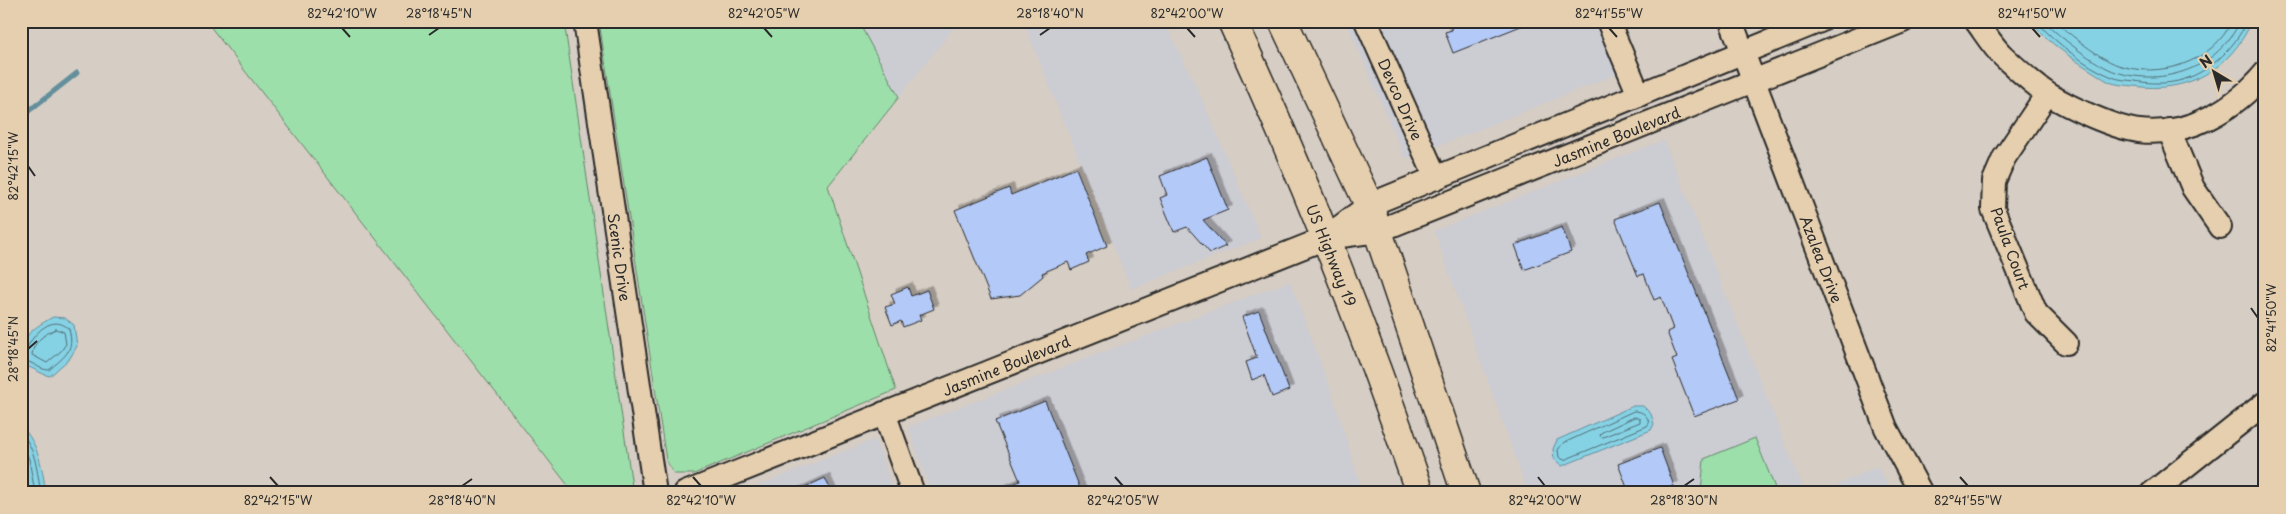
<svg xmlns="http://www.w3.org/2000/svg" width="2286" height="514" font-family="'Playpen Sans',sans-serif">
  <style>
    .built { fill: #ccccd3 }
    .green { fill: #9cdfaa; stroke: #64856a }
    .water { fill: #86d2e5; stroke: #628f9b }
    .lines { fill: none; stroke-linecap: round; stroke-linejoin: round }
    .shore { stroke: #4f6e75; stroke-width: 1 }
    .stream { stroke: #628f9b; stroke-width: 5 }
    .building { fill: #b3c9f7; stroke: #2b2b2b; filter: url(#shadow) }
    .minor-casing { stroke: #2b2b2b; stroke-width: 26 }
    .highway-casing { stroke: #2b2b2b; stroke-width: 31 }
    .minor { stroke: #e5cfae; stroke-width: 22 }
    .highway { stroke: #e5cfae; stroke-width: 28 }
    .ticks { fill: none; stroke: #2b2b2b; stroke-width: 2 }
    .labels { text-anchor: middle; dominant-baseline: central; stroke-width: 4; stroke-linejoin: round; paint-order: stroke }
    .street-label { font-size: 15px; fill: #2b2b2b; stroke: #e5cfae }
    .neatline { fill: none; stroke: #2b2b2b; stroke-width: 2 }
    .ticks-label { font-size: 12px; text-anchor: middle; fill: #2b2b2b }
  </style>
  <defs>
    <filter id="shadow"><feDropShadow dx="4.5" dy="-4.5" stdDeviation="0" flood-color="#0004"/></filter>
  </defs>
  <rect width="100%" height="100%" fill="#d6cdc4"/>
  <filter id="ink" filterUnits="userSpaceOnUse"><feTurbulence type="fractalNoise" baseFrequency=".02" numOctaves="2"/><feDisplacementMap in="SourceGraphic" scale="10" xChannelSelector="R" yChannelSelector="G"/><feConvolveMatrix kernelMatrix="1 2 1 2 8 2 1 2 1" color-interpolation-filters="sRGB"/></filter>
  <g filter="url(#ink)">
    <g class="built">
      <path d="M858,21h101l-60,76z"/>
      <path d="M1023,21h141l35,71 62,146 -130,51z"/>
      <path d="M1346,21h271l18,46 -230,92z"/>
      <path d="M1664,140l141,353h-277l-94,-262z"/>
      <path d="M1290,281l43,115 30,97h-432l-23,-66z"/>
      <path d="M875,439l19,54h-141l-1,-5z"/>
      <path d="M1877,466l15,27h-71z"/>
    </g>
    <g class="green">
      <path d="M206,21h358l69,472h-59z"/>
      <path d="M599,21h259l41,76 -71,89 68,204 -202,84h-20l-8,-14z"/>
      <path d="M1755,438l22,55h-76l3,-34z"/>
    </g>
    <g class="water">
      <path d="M2029,21h223c-22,49 -65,73 -118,65 -7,-1 -16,-1 -22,-3 -6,-2 -12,-7 -17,-10 -24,-15 -47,-31 -66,-52z"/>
      <path d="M53,317l12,1 9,7 3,21 -7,12 -20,18c-11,-2 -19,-11 -29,-10 0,-30 7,-35 32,-49z"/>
      <path d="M1633,406h10l8,8 3,10 -3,6 -89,36 -8,-7 -1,-10 4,-9z"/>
      <path d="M21,426c18,18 21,42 25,67h-25z"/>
    </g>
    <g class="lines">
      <g class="shore">
        <path d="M2036,21c20,22 49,45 76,56 7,3 16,3 23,4 11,2 26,3 38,1 32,-5 61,-32 74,-61"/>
        <path d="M2044,21c14,15 53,45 72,51 48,15 103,-4 124,-51"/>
        <path d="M2054,21c16,13 46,38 64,44 41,14 95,-2 114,-44"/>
        <path d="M56,329l8,3 2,12 -5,7 -14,12 -15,-8c1,-13 12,-21 24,-26z"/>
        <path d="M21,350l6,-2c7,-15 26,-35 42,-19 6,22 -4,27 -20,41 -11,0 -16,-10 -28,-9"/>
        <path d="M1634,411c9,0 13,4 15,12l-2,3 -83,34 -5,-3 -1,-7 4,-6z"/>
        <path d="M1635,417l5,2v3l-37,15 -3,-1 1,-3z"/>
        <path d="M21,433c15,15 16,40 20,60"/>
        <path d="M21,442l8,17 6,34"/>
      </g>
      <path class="stream" d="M21,117l56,-44"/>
    </g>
    <g class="building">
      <path d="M1449,21h82v1l-78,31 -8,-21 7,-2z"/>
      <path d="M1207,157l21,53 -25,10 23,26 -16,7 -23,-26 -13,5 -14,-34 7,-3 -7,-19z"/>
      <path d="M1076,168l31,78 -21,9 3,7 -18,8 -3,-8 -26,11 1,3 -23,19 -29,4 -36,-89 54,-22 2,7z"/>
      <path d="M1660,202l79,197 -45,17 -22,-56 5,-2 -10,-26 6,-3 -12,-32 -7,3 -10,-26 -6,2 -23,-57z"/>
      <path d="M1562,227l9,25 -47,18 -9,-25z"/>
      <path d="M908,287l3,9 16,-6 7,19 -15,6 2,5 -18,7 -2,-6 -9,4 -7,-18 10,-3 -4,-10z"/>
      <path d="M1259,311l30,79 -17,7 -8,-22 -12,5 -6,-18 11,-4 -15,-41z"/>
      <path d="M1045,401l37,92h-90l28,-12 -25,-60z"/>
      <path d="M1660,448l14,38 -7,2 2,5h-40l-11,-29z"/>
      <path d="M825,478l7,15h-40z"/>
    </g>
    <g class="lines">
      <defs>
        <g id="minor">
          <path d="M585,21l70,472"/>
          <path d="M1366,21l70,157"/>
          <path d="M1608,21l31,74"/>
          <path d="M1731,21l155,407 35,65"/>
          <path d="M1976,21c9,12 17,26 28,36 13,12 29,27 44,37 21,13 66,34 91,37 49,6 96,-22 126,-58"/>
          <path d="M2047,94l-43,64 -10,23 -1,28 43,104 30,30"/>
          <path d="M2169,130l24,58 27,39"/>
          <path d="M1328,236l41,-31 451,-184"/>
          <path d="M884,413l29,80"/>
          <path d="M685,493l641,-255 52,-7 525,-210"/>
          <path d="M2152,493l113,-90"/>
        </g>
        <g id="highway">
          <path d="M1232,21c71,154 134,311 188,472"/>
          <path d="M1283,21l86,184 97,288"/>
        </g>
      </defs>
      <use href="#minor" class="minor-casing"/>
      <use href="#highway" class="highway-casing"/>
      <use href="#minor" class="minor"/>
      <use href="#highway" class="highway"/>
    </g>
  </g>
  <path class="ticks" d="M342,28l8,9M764,28l8,9M1187,28l8,9M1609,28l8,9M2032,28l8,9M429,35l10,-7M1040,35l10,-7M28,166l7,10M2251,308l7,10M28,349l9,-8M270,477l8,9M693,477l8,9M1115,477l8,9M1538,477l7,9M1960,477l8,9M462,486l10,-7M1684,486l10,-7"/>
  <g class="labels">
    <g class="street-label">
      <text transform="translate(1401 99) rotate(66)">Devco Drive</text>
      <text transform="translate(1616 136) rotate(-22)">Jasmine Boulevard</text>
      <text transform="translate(2011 248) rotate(70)">Paula Court</text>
      <text transform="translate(1332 255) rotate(68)">US Highway 19</text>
      <text transform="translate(620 257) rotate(82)">Scenic Drive</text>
      <text transform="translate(1822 259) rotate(69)">Azalea Drive</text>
      <text transform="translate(1006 365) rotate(-22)">Jasmine Boulevard</text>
    </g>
  </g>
  <rect width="2286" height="514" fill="none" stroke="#e5cfae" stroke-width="55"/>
  <g transform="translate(2214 72) rotate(322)" stroke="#e5cfae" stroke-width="4" paint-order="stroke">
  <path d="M0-4L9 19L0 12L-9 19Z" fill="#2b2b2b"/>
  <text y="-8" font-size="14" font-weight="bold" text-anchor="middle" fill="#2b2b2b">N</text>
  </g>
  <rect x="28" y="28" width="2230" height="458" class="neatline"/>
  <g class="ticks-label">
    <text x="342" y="18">82°42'10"W</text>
    <text x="439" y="18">28°18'45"N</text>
    <text x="764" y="18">82°42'05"W</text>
    <text x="1050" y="18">28°18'40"N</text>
    <text x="1187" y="18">82°42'00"W</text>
    <text x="1609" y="18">82°41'55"W</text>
    <text x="2032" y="18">82°41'50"W</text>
    <text transform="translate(14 166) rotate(-90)" y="4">82°42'15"W</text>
    <text transform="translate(2272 318) rotate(-90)" y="4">82°41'50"W</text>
    <text transform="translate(14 349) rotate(-90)" y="4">28°18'45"N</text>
    <text x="278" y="505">82°42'15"W</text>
    <text x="462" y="505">28°18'40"N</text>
    <text x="701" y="505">82°42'10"W</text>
    <text x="1123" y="505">82°42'05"W</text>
    <text x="1545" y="505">82°42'00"W</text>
    <text x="1684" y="505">28°18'30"N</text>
    <text x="1968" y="505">82°41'55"W</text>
  </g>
</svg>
